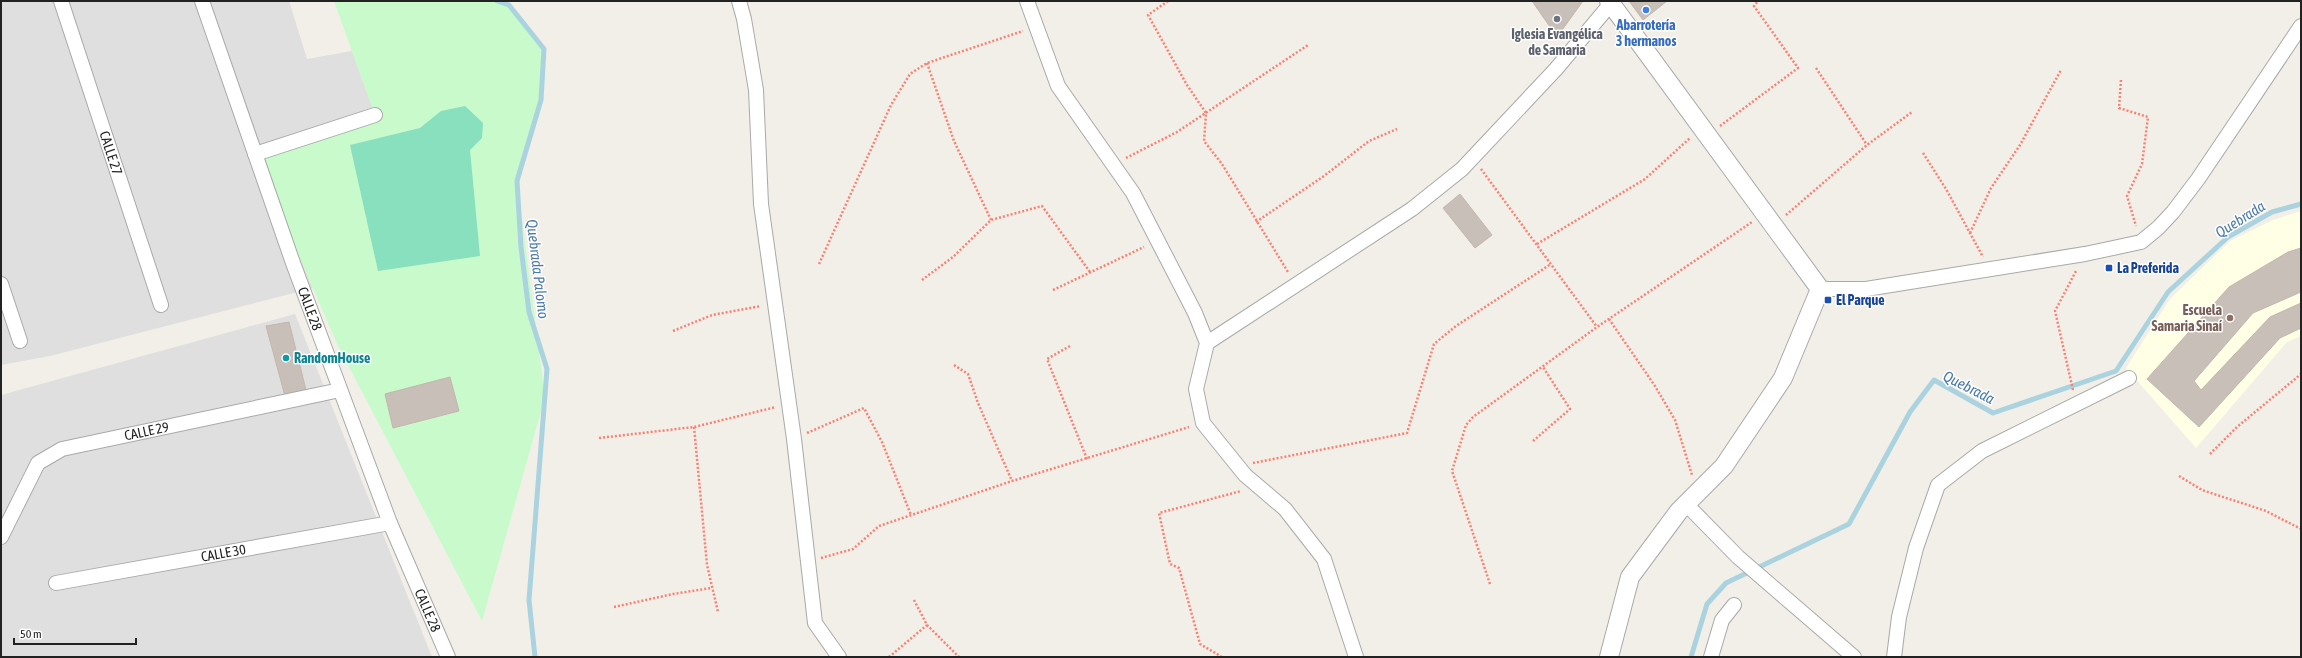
<svg xmlns="http://www.w3.org/2000/svg" width="2302" height="658" font-family="'Asap Condensed',sans-serif">
  <style>
    .residential { fill: #e0dfdf }
    .education { fill: #ffffe5 }
    .park { fill: #c8facc }
    .pitch { fill: #88e0be }
    .lines { fill: none; stroke-linecap: round; stroke-linejoin: round }
    .stream { stroke: #aad3df; stroke-width: 5 }
    .building { fill: #c7bfb8; stroke: #c4b6ab }
    .minor-casing { stroke: #a9a9a9; stroke-width: 16 }
    .tertiary-casing { stroke: #a9a9a9; stroke-width: 20 }
    .path { stroke: #fa8072; stroke-width: 2.5; stroke-dasharray: 2 2; stroke-linecap: butt }
    .minor { stroke: #fff; stroke-width: 14 }
    .tertiary { stroke: #fff; stroke-width: 18 }
    .shop-dot { fill: #3f7fe0; stroke: #fff; stroke-width: 1.5 }
    .worship-dot { fill: #6b7280; stroke: #fff; stroke-width: 1.5 }
    .transit-dot { fill: #1a4fb4; stroke: #fff; stroke-width: 1.5 }
    .education-dot { fill: #8d6e63; stroke: #fff; stroke-width: 1.5 }
    .culture-dot { fill: #0f9aa8; stroke: #fff; stroke-width: 1.5 }
    .labels { text-anchor: middle; dominant-baseline: central; stroke-width: 3; stroke-linejoin: round; paint-order: stroke }
    .shop-label { font-size: 14px; font-weight: bold; fill: #366cbe; stroke: #fff }
    .worship-label { font-size: 14px; font-weight: bold; fill: #5b616d; stroke: #fff }
    .street-label { font-size: 14px; fill: #222; stroke: #fff }
    .transit-label { font-size: 14px; font-weight: bold; fill: #164399; stroke: #fff; text-anchor: start }
    .education-label { font-size: 14px; font-weight: bold; fill: #785e54; stroke: #fff; text-anchor: end }
    .culture-label { font-size: 14px; font-weight: bold; fill: #0d838f; stroke: #fff; text-anchor: start }
    .water-label { font-size: 15px; font-style: italic; fill: #4a7aab; stroke: #fff }
  </style>
  <rect width="100%" height="100%" fill="#f2efe9"/>
  <g class="residential">
    <path d="M1,1h288l18,58 45,-8 23,64 -120,40 58,133 -263,68 -49,9z"/>
    <path d="M295,314l137,343h-431v-262z"/>
  </g>
  <path class="education" d="M2301,211v125l-14,6 -91,106 -70,-80 44,-69 60,-58 43,-21z"/>
  <path class="park" d="M334,1h163l12,4 35,44 -3,51 -24,81 28,216 -63,224 -145,-277 -82,-190 120,-39z"/>
  <path class="pitch" d="M465,106l18,17 -1,15 -12,12 10,106 -102,15 -28,-126 70,-17 21,-17z"/>
  <g class="lines">
    <g class="stream">
      <path d="M497,1l12,4 35,44 -3,51 -24,81 4,66 8,65 18,57 -18,231 6,57"/>
      <path d="M1691,657l16,-53 19,-21 123,-59 61,-112 24,-32 59,33 123,-42 52,-79 60,-55 44,-25 29,-8"/>
    </g>
  </g>
  <g class="building">
    <path d="M1532,1h51l-26,36z"/>
    <path d="M1629,1h38l-24,19z"/>
    <path d="M1460,194l32,41 -17,13 -32,-40z"/>
    <path d="M2301,248v44l-48,21 -59,68 7,9 69,-73 31,-14v25l-21,10 -81,89 -52,-48 82,-92 59,-35z"/>
    <path d="M289,322l17,68 -21,6 -19,-70z"/>
    <path d="M450,377l9,34 -66,17 -8,-34z"/>
  </g>
  <g class="lines">
    <defs>
      <g id="minor">
        <path id="s1" d="M61,1l100,304"/>
        <path id="s2" d="M202,1l91,262 97,260 58,134"/>
        <path d="M739,1l5,18 12,71 5,114 33,235 21,184 24,34"/>
        <path d="M1027,1l31,85 75,107 62,120 12,30 -11,46 7,34 42,52 40,34 39,50 32,98"/>
        <path d="M255,154l120,-39"/>
        <path d="M1,284l19,57"/>
        <path d="M1820,289h46l219,-35 56,-12 17,-14 15,-16 25,-33 103,-153"/>
        <path d="M1207,343l205,-134 50,-40 94,-100 57,-68"/>
        <path d="M1686,504l52,53 116,100"/>
        <path id="s3" d="M1,537l37,-74 24,-14 278,-59"/>
        <path id="s4" d="M56,583l334,-60"/>
        <path d="M1711,657l11,-37 12,-15"/>
        <path d="M1894,657l5,-40 17,-69 22,-63 44,-34 147,-73"/>
      </g>
      <path id="tertiary" d="M1609,1l211,288 -37,89 -59,88 -45,45 -49,66 -21,80"/>
    </defs>
    <use href="#minor" class="minor-casing"/>
    <use href="#tertiary" class="tertiary-casing"/>
    <g class="path">
      <path d="M1168,1l-20,14 39,70 19,28 -2,28 18,23 66,108"/>
      <path d="M927,63l27,78 37,79"/>
      <path d="M1816,68l51,77"/>
      <path d="M2121,80l-2,28 29,9 -6,47 -15,32 9,30"/>
      <path d="M1720,126l78,-58 -44,-62 4,-5"/>
      <path d="M1923,153l23,36 37,68"/>
      <path d="M1126,158l51,-26 131,-87"/>
      <path d="M1481,169l116,158"/>
      <path d="M1786,215l81,-70 45,-33"/>
      <path d="M1256,222l68,-46 45,-35 28,-12"/>
      <path d="M1970,233l21,-45 29,-43 41,-75"/>
      <path d="M1537,244l108,-65 45,-41"/>
      <path d="M819,264l72,-159 19,-31 17,-11 96,-32"/>
      <path d="M922,280l31,-23 38,-37 51,-14 48,66"/>
      <path d="M1053,290l91,-43"/>
      <path d="M1609,319l46,67 20,34 17,55"/>
      <path d="M673,331l39,-16 49,-9"/>
      <path d="M1070,346l-23,13 40,100"/>
      <path d="M954,365l14,9 10,29 34,78"/>
      <path d="M2073,390l-18,-79 21,-40"/>
      <path d="M694,427l13,138 11,47"/>
      <path d="M807,433l57,-25 18,34 29,73"/>
      <path d="M599,438l95,-11 82,-20"/>
      <path d="M1533,441l37,-32 -27,-42"/>
      <path d="M2210,454l27,-27 64,-53"/>
      <path d="M1253,463l154,-30 27,-89 22,-18 95,-62"/>
      <path d="M2179,476l23,14 64,21 35,18"/>
      <path d="M821,558l32,-9 26,-23 133,-45 177,-54"/>
      <path d="M1490,584l-38,-113 14,-46 7,-8 124,-90 155,-105"/>
      <path d="M914,600l13,25 32,32"/>
      <path d="M614,607l59,-13 38,-6"/>
      <path d="M889,657l38,-32"/>
      <path d="M1222,657l-22,-13 -21,-76 -9,-4 -11,-51 82,-22"/>
    </g>
    <use href="#minor" class="minor"/>
    <use href="#tertiary" class="tertiary"/>
  </g>
  <circle class="shop-dot" cx="1646" cy="10" r="4"/>
  <circle class="worship-dot" cx="1557" cy="19" r="4"/>
  <g class="transit-dot">
    <rect x="2105" y="264" width="8" height="8" rx="2"/>
    <rect x="1824" y="296" width="8" height="8" rx="2"/>
  </g>
  <circle class="education-dot" cx="2230" cy="318" r="4"/>
  <circle class="culture-dot" cx="286" cy="358" r="4"/>
  <g class="labels">
    <g class="shop-label">
      <text x="1646" y="25">Abarrotería<tspan x="1646" dy="16">3 hermanos</tspan></text>
    </g>
    <g class="worship-label">
      <text x="1557" y="34">Iglesia Evangélica<tspan x="1557" dy="16">de Samaria</tspan></text>
    </g>
    <g class="street-label">
      <text stroke="none"><textPath href="#s1" startOffset="160">CALLE 27</textPath></text>
      <text stroke="none"><textPath href="#s2" startOffset="326">CALLE 28</textPath></text>
      <text stroke="none"><textPath href="#s3" startOffset="197">CALLE 29</textPath></text>
      <text stroke="none"><textPath href="#s4" startOffset="170">CALLE 30</textPath></text>
      <text stroke="none"><textPath href="#s2" startOffset="650">CALLE 28</textPath></text>
    </g>
    <g class="transit-label">
      <text x="2117" y="268">La Preferida</text>
      <text x="1836" y="300">El Parque</text>
    </g>
    <g class="education-label">
      <text x="2222" y="310">Escuela<tspan x="2222" dy="16">Samaria Sinaí</tspan></text>
    </g>
    <g class="culture-label">
      <text x="294" y="358">RandomHouse</text>
    </g>
    <g class="water-label">
      <text transform="translate(2240 219) rotate(-32)">Quebrada</text>
      <text transform="translate(538 269) rotate(83)">Quebrada Palomo</text>
      <text transform="translate(1969 387) rotate(27)">Quebrada</text>
    </g>
  </g>
  <rect width="2302" height="658" fill="none" stroke="#222222" stroke-width="4"/>
  <path d="M14 638v6h122v-6" fill="none" stroke="#222222" stroke-width="2"/>
  <text x="20" y="638" font-size="12" fill="#222222" stroke="#ffffff" stroke-width="3" paint-order="stroke">50 m</text>
</svg>
